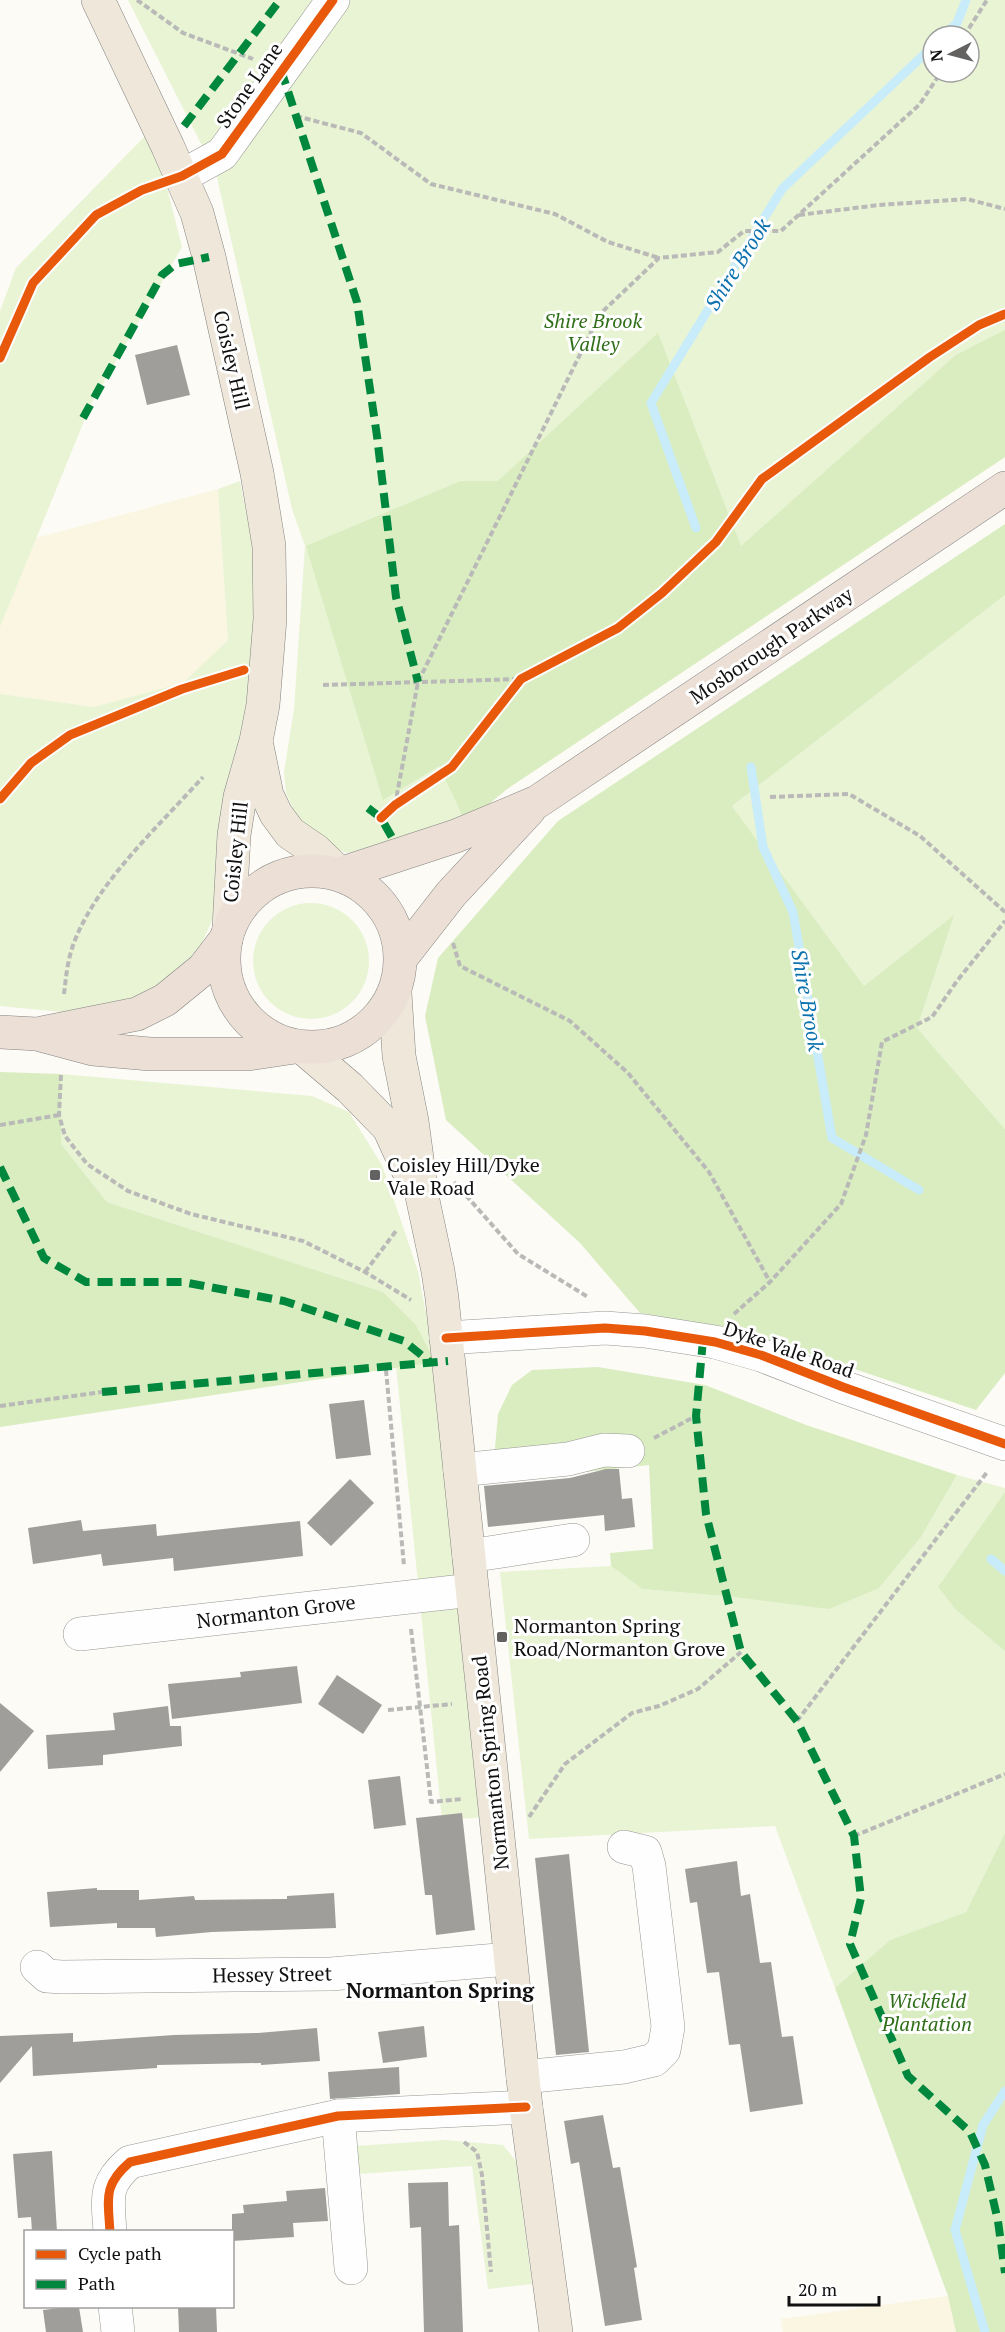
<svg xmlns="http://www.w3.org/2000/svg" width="1005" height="2332" font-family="'PT Serif',serif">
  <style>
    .farmland { fill: #faf6e1 }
    .green { fill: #e8f4d4; fill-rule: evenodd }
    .forest { fill: #d9edc1 }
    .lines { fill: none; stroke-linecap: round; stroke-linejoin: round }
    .stream { stroke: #c8ecfa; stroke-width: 9 }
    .building { fill: #a09e9b }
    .minor-casing { stroke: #969694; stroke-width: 34 }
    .major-casing { stroke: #848381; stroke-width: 34 }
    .highway-casing { stroke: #848381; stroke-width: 34 }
    .path { stroke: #b9b9b8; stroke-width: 4; stroke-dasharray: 6 3; stroke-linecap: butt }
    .minor { stroke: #fffefe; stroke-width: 33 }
    .major { stroke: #eee7da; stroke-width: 33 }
    .highway { stroke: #ebdfd6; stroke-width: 33 }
    .quiet { stroke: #00873e; stroke-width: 8; stroke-dasharray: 15 8; stroke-linecap: butt }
    .cycleway-casing { stroke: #fff; stroke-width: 13 }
    .cycleway { stroke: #e8590c; stroke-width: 9 }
    .poi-dot { fill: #636260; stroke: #fff; stroke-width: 2 }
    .labels { text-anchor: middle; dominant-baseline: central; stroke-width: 6; stroke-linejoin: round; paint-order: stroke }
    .street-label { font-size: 20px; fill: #101010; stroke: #fff }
    .park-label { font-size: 20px; font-style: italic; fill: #306f19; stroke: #fff }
    .poi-label { font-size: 20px; fill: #101010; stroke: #fff; text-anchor: start }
    .water-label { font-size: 21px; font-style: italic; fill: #0c72af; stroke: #fff }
    .neighbourhood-label { font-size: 21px; font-weight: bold; fill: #101010; stroke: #fff }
  </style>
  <rect width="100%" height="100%" fill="#fcfbf6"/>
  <g class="farmland">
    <path d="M218,489l10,151 -45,44 -89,23 -94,-13v-67l36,-89z"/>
    <path d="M948,2296l8,36h-173l-2,-13z"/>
  </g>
  <g class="green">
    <path d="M128,0h877v457l-498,332 -41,34 -58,21 -61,9 -28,-10 -21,-23 -12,-27 -2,-21 10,-63 11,-163 -13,-37 -76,-336zM933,36h36v36h-36z"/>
    <path d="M152,129l30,118 -91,157 -91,223v-316l16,-43z"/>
    <path d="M240,481l23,119 -48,313 -21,49 -39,30 -53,19 -40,1 -62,-6v-312l94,13 89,-24 45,-43 -10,-151z"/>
    <path d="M1005,595v534l-88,-101 36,-112 -89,70 -132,-180z"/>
    <circle cx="311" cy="961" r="58"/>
    <path d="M61,1074l251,22 37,16 33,53 36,106 17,91 53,455 -46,3 -46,-454 38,-4 -51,-70 -276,-90 -46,-58z"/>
    <path d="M957,1475l48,13v4l-67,95 18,23 49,41v182l-39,79 -76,28 -55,48 -60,-162 -246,13 -29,-267 111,-6 31,23 93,8 144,-9 42,-51z"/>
    <path d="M445,2140l58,5 13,16 16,123 -44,5 -16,-123 -113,8 -4,-28z"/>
  </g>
  <g class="forest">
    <path d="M1005,330v127l-498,332 -41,34 -27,-57 -56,34 -77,-254 155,-65h37l160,-148 83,213 215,-191z"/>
    <path d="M1005,524v71l-273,211 132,180 90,-71 -37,113 88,101v244l-29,37 -234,-79 -102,-18 -60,-70 -134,-123 -21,-104 13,-58 120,-137z"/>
    <path d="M0,1072l61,2v70l46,58 276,90 33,33 19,37 -435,65z"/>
    <path d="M598,1367l107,18 101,40 151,50 -36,62 -42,51 -50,21 -94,-12 -93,-8 -31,-23 -1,-13 43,-4 -4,-84 -157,17 6,-68 14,-29 20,-15z"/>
    <path d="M1005,1492v159l-49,-41 -18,-23z"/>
    <path d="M1005,1833v499h-49l-8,-36 -113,-308 55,-48 76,-28z"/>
  </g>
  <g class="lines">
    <g class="stream">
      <path d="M943,36l14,-13 9,-23"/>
      <path d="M696,528l-45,-125 131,-214 151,-143"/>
      <path d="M751,767l12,80 30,65 39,226 87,52"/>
      <path d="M991,1559l14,12"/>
      <path d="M985,2332l-30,-102 28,-105 22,-34"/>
    </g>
  </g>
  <g class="building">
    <path d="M177,345l13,50 -43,10 -12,-50z"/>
    <path d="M364,1400l7,55 -35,4 -7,-55z"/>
    <path d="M606,1469h13l3,30 10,-1 3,29 -30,4 -1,-16 -116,12 -4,-41 86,-8z"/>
    <path d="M350,1479l24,24 -43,43 -24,-23z"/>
    <path d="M81,1520l2,11 73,-7 1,12 143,-15 3,35 -129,15 -1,-13 -70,8 -2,-12 -68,10 -5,-36z"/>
    <path d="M297,1666l5,37 -130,16 -4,-35 73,-7 -1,-5z"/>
    <path d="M337,1675l45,30 -19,29 -45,-30z"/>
    <path d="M0,1703l34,28 -34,41z"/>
    <path d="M168,1706l2,20h11l1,20 -79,9v10l-55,4 -2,-34 69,-5 -2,-17z"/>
    <path d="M400,1776l6,49 -32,4 -6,-49z"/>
    <path d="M462,1813l13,117 -39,5 -4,-40h-7l-9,-77z"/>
    <path d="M569,1854l20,198 -33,3 -21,-197z"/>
    <path d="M737,1861l4,35 9,-2 10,69 11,-1 11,75 11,-1 10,68 -53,8 -10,-68 -11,1 -10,-73 -12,1 -10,-71 -7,1 -5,-34z"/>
    <path d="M97,1888v2h42v10l55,-4 1,4 92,-1v-3l47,-3 2,35 -124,4 -56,5 -1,-9h-38v-5l-67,4 -3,-35z"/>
    <path d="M424,2026l3,31 -44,6 -5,-31z"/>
    <path d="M317,2028l3,33 -59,4v-2l-104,2v3l-124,8 -1,-30 -32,37v-47l73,-3v9l101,-7 84,-2z"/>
    <path d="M399,2067l1,27 -70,5 -2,-27z"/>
    <path d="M603,2115l10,53 7,-1 17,100 -3,1 8,52 -37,6 -26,-164 -8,2 -7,-43z"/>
    <path d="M52,2151l5,81h-25l-1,-15 -13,1 -5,-64z"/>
    <path d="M448,2182l1,44 10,-1 4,107h-39l-3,-105 -11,1 -2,-45z"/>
    <path d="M325,2188l3,33 -35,2 1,14 -62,4v-27l12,-1 -1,-8 44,-4 -1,-10z"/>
    <path d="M67,2307h12l4,25h-37l-3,-22z"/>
    <path d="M178,2307h38l1,25h-38z"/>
  </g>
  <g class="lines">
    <defs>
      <g id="minor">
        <path d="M182,176l40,-22 111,-154"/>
        <path d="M446,1338l159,-10 40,3 70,11 46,13 82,32 162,57"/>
        <path d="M460,1470l108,-11 36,-9 24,1"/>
        <path d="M469,1556l104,-16"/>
        <path d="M80,1634l392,-44"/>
        <path d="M37,1967l10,9 15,1 269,-3 179,-15"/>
        <path d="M523,2077l101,-10 30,-7 10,-10 4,-23 -19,-161 -4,-14 -21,-5"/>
        <path d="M338,2116l13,152"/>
        <path d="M110,2232c-2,-34 -7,-47 20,-70l208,-46 188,-9"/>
        <path d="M115,2306l3,26"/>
      </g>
      <g id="major">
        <path d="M98,0l70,147 29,66 12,44 48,216 12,73 1,73 -7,86 -7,36 -16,56 -6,38 -5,93"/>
        <path d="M257,746l10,49 9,19 14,19 25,17 25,24"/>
        <path d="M395,993l4,63 13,65 10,75 16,75 4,27 84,809 30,225"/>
        <path d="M303,1048l47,40 39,40 19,42"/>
      </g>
      <g id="highway">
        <circle cx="312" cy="959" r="88"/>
        <path d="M340,874l116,-38 81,-34 468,-314"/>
        <path d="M401,958l50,-64 78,-84"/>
        <path d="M0,1032l37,2 56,15 57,5h98l47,-7"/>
        <path d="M42,1033l95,-19 28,-14 38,-31 23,-30"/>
      </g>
    </defs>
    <use href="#minor" class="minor-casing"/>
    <use href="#major" class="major-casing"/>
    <use href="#highway" class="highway-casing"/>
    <g class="path">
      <path d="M137,0l46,33 70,26"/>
      <path d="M964,36l23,-36"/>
      <path d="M296,116l65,17 70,51 124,30 53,28 51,16"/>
      <path d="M799,215l80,-10 88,-6 38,10"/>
      <path d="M323,685l198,-6"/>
      <path d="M770,797l79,-3 71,42 85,76"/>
      <path d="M395,805l23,-123 182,-368 59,-56 59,-6 26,-21h37l139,-127 21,-32"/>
      <path d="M453,943l7,23 110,55 58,52 81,99 61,110"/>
      <path d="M64,994c2,-18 4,-37 11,-54 24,-60 85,-115 128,-163"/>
      <path d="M61,1075l-2,40 6,21 22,28 41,27 63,23 112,27 62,31 46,28"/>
      <path d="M0,1125l59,-10"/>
      <path d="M454,1182l64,72 70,43"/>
      <path d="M365,1272l31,-41"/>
      <path d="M734,1314l36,-32 71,-78 25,-69 16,-93 50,-25 25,-36 48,-60"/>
      <path d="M386,1370l18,196"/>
      <path d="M0,1406l102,-14"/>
      <path d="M654,1438l42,-22"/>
      <path d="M411,1629l20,173 31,-3"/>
      <path d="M388,1710l64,-6"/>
      <path d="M797,1721l191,-250"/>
      <path d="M529,1817l36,-53 67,-51 27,-7 39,-17 43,-37"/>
      <path d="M854,1836l151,-62"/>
      <path d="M464,2142l13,10 5,23 9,97"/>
    </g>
    <use href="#minor" class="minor"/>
    <use href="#major" class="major"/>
    <use href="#highway" class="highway"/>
    <g class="quiet">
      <path d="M281,70l76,232 20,134 19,161 22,85"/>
      <path d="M184,126l96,-126"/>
      <path d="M83,418l79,-143 14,-11 33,-7"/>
      <path d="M368,808l13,10 13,23"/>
      <path d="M0,1167l44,91 42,24h97l101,19 120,40 26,21"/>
      <path d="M703,1340l-7,76 10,98 35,138 56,69 57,115 7,62 -11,46 58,132 62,56 15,33 13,56 7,52"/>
      <path d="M102,1392l346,-31"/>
    </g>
    <defs>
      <g id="cycleway">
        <path d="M0,358l33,-75 63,-68 46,-25 40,-14 40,-22 111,-154"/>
        <path d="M0,799l31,-36 39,-28 112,-46 62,-19"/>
        <path d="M381,818l14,-13 57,-38 69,-88 97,-51 44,-35 54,-51 46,-63 168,-122 49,-32 26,-11"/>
        <path d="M446,1338l159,-10 40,3 70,11 46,13 82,32 162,57"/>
        <path d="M110,2232c-2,-34 -7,-47 20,-70l208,-46 188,-9"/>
      </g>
    </defs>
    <use href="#cycleway" class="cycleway-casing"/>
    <use href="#cycleway" class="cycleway"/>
  </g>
  <g class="poi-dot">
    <rect x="369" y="1169" width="12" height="12" rx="3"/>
    <rect x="496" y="1631" width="12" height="12" rx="3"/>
  </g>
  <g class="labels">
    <g class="street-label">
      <text transform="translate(249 85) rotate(-55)">Stone Lane</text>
      <text transform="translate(232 360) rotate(77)">Coisley Hill</text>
      <text transform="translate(771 645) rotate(-34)">Mosborough Parkway</text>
      <text transform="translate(235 852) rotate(-84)">Coisley Hill</text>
      <text transform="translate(789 1349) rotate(19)">Dyke Vale Road</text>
      <text transform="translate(276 1611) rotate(-7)">Normanton Grove</text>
      <text transform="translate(490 1763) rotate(-96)">Normanton Spring Road</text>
      <text transform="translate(272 1974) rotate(-1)">Hessey Street</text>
    </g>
    <g class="park-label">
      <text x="593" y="320">Shire Brook<tspan x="593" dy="23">Valley</tspan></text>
      <text x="927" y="2000">Wickfield<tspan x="927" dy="23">Plantation</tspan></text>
    </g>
    <g class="poi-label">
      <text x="387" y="1164">Coisley Hill/Dyke<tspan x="387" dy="23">Vale Road</tspan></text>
      <text x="514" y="1625">Normanton Spring<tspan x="514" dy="23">Road/Normanton Grove</tspan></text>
    </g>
    <g class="water-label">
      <text transform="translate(737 264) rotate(-58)">Shire Brook</text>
      <text transform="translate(808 1000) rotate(80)">Shire Brook</text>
    </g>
    <g class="neighbourhood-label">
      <text x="440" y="1990">Normanton Spring</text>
    </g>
  </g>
  <rect x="24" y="2230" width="210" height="78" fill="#ffffff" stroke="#9f9f9f" stroke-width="1.5"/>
  <rect x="36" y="2250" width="30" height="9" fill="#e8590c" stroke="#9f9f9f" stroke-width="1.5"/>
  <text x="78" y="2260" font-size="18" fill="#101010">Cycle path</text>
  <rect x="36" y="2280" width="30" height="9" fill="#00873e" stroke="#9f9f9f" stroke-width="1.5"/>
  <text x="78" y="2290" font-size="18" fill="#101010">Path</text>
  <g transform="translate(951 54) rotate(264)"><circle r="28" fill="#ffffff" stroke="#9f9f9f" stroke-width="1.5"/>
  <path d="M0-4.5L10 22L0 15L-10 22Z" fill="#636260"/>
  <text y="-9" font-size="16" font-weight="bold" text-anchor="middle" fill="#101010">N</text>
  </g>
  <path d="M789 2296v9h90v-9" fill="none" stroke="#101010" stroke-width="3"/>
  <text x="798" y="2296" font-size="18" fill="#101010" stroke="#ffffff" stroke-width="4.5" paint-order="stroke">20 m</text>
</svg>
